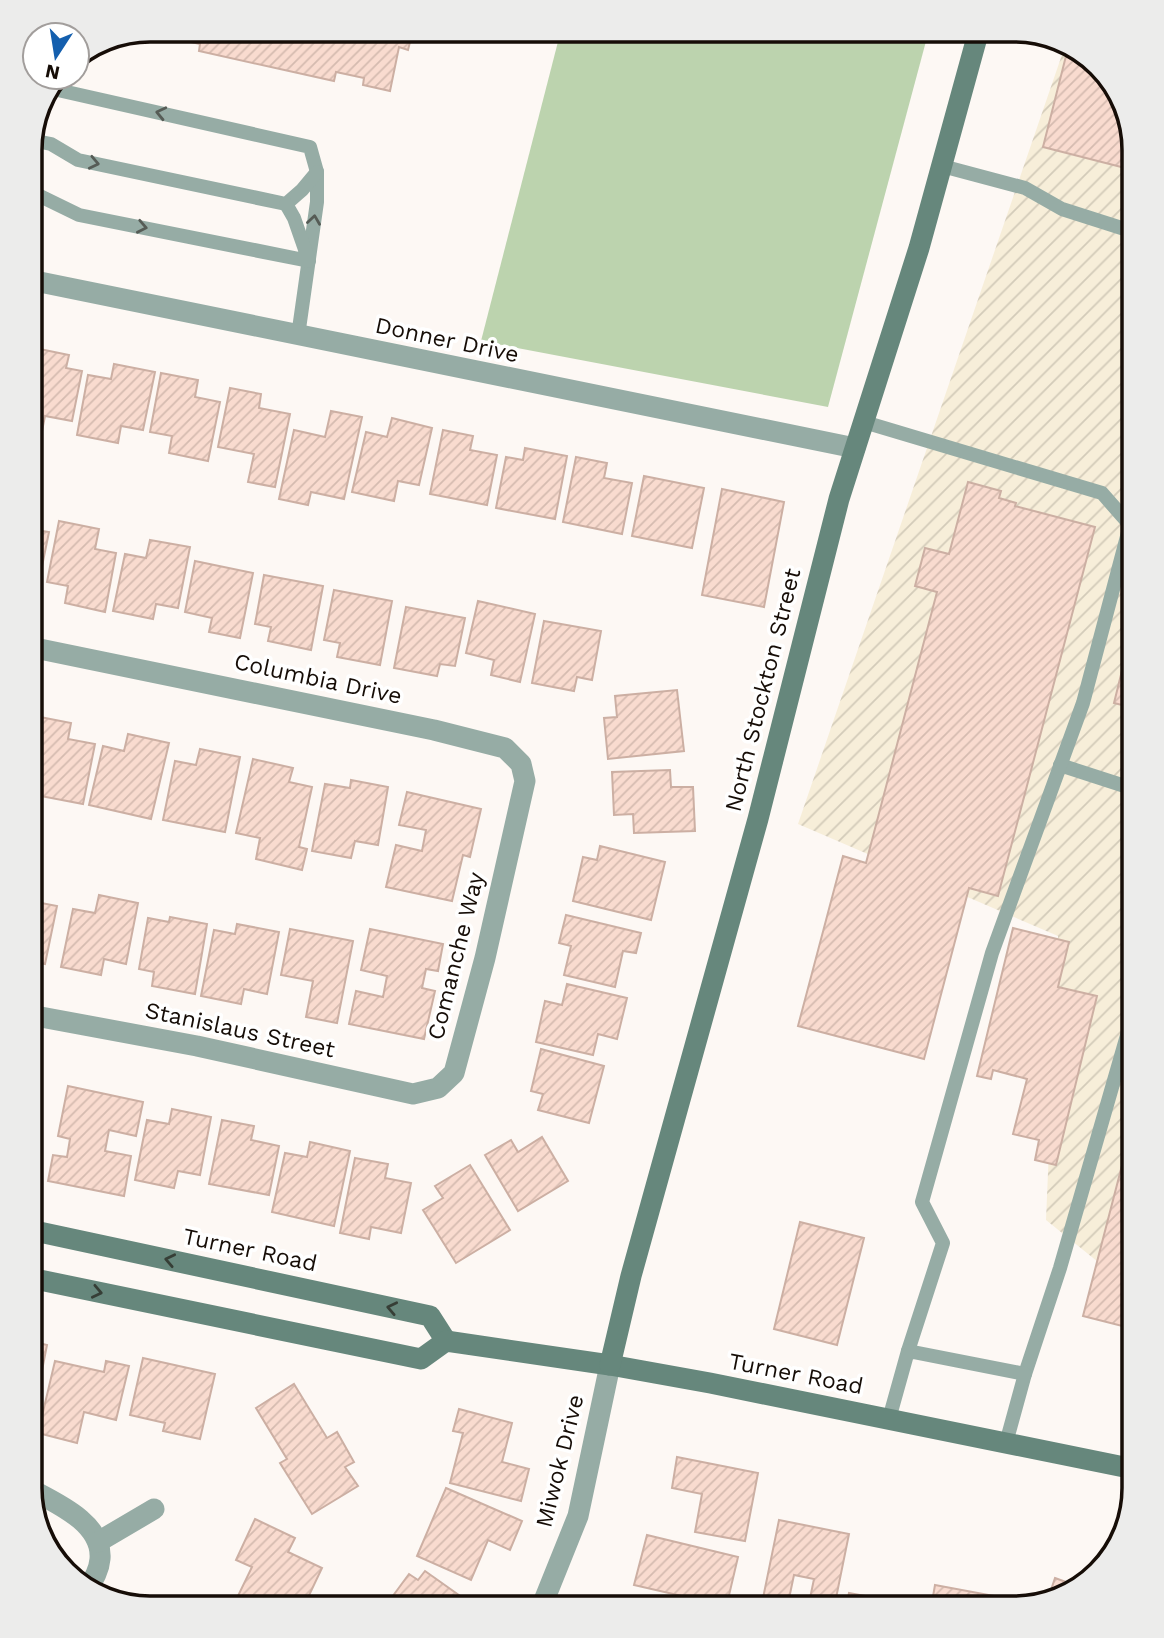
<svg xmlns="http://www.w3.org/2000/svg" width="1164" height="1638" font-family="'Work Sans',sans-serif">
  <style>
    .industrial { fill: url(#industrial-furrows) }
    .pitch { fill: #bcd3ae }
    .building { fill: url(#building-hatch); stroke: #ccafa3; stroke-width: 2 }
    .lines { fill: none; stroke-linecap: round; stroke-linejoin: round }
    .lane { stroke: #96aca5; stroke-width: 14 }
    .street { stroke: #96aca5; stroke-width: 21 }
    .secondary { stroke: #66877c; stroke-width: 21 }
    .oneway { stroke: #565c56 }
    .oneway2 { stroke: #363e36 }
    .labels { text-anchor: middle; dominant-baseline: central; stroke-width: 7; stroke-linejoin: round; paint-order: stroke }
    .street-label { font-size: 23px; fill: #160d07; stroke: #fff }
    .rim { fill: none; stroke: #160d07; stroke-width: 3.5 }
  </style>
  <defs>
    <pattern id="industrial-furrows" width="10" height="10" patternUnits="userSpaceOnUse" patternTransform="scale(1.75)"><rect width="10" height="10" fill="#f7eed9"/><path d="M-1 1l2-2M0 10L10 0M9 11l2-2" fill="none" stroke="#d3cbb9"/></pattern>
    <pattern id="building-hatch" width="6" height="6" patternUnits="userSpaceOnUse" patternTransform="scale(1.75)"><rect width="6" height="6" fill="#f9dbcf"/><path d="M-1 1l2-2M0 6l6-6M5 7l2-2" fill="none" stroke="#d5bbb0"/></pattern>
  </defs>
  <rect width="100%" height="100%" fill="#fdf8f4"/>
  <path class="industrial" d="M1066,43l8,3 44,44 16,60v1141l-88,-71 12,-284 -260,-112z"/>
  <path class="pitch" d="M561,30h368l-101,377 -347,-66z"/>
  <g class="building">
    <path d="M166,30h247l-5,20 -9,-3 -9,44 -27,-6 1,-7 -28,-6 -2,9 -135,-30 1,-7 -36,-8z"/>
    <path d="M1069,44l5,2 44,44 16,60v46l-7,-1 6,-25 -90,-23z"/>
    <path d="M30,347l39,8 -3,13 16,3 -10,50 -27,-5 -3,15 -12,-2z"/>
    <path d="M114,364l41,8 -12,58 -22,-4 -3,17 -41,-8 11,-60 23,4z"/>
    <path d="M161,373l37,7 -3,17 25,5 -12,59 -39,-8 3,-17 -22,-4z"/>
    <path d="M230,388l31,6 -2,14 31,6 -15,73 -27,-5 6,-28 -36,-7z"/>
    <path d="M331,411l31,6 -18,82 -33,-7 -3,13 -29,-6 15,-69 31,7z"/>
    <path d="M392,418l40,10 -13,57 -21,-4 -4,20 -42,-9 14,-60 21,5z"/>
    <path d="M443,430l30,6 -3,14 27,5 -10,50 -57,-11z"/>
    <path d="M525,448l42,8 -12,63 -59,-11 10,-51 17,3z"/>
    <path d="M576,457l31,6 -3,15 28,5 -10,51 -59,-12z"/>
    <path d="M644,476l60,12 -12,60 -60,-12z"/>
    <path d="M968,482l33,9 -2,7 17,5 -1,3 80,21 -97,369 -29,-8 -45,171 -126,-33 45,-170 23,7 71,-271 -22,-6 10,-38 24,6z"/>
    <path d="M722,489l62,13 -20,105 -62,-12z"/>
    <path d="M59,521l40,8 -4,20 21,4 -11,59 -40,-9 3,-17 -21,-4z"/>
    <path d="M30,529l19,3 -10,49 -9,-1z"/>
    <path d="M150,540l40,7 -12,61 -22,-4 -3,15 -40,-8 12,-57 21,4z"/>
    <path d="M195,561l58,12 -13,65 -31,-6 3,-14 -27,-6z"/>
    <path d="M264,575l59,11 -12,64 -43,-9 3,-14 -16,-3z"/>
    <path d="M334,590l58,11 -12,64 -43,-8 3,-14 -16,-3z"/>
    <path d="M478,601l57,13 -15,68 -29,-7 3,-15 -28,-7z"/>
    <path d="M406,607l59,11 -10,48 -15,-2 -3,12 -43,-8z"/>
    <path d="M544,621l57,10 -9,49 -15,-3 -3,14 -42,-8z"/>
    <path d="M1134,622v86l-20,-5z"/>
    <path d="M677,690l7,61 -76,8 -4,-41 13,-1 -2,-21z"/>
    <path d="M35,716l36,7 -3,16 27,5 -12,60 -53,-10v-52z"/>
    <path d="M128,734l41,9 -18,76 -62,-14 14,-59 21,5z"/>
    <path d="M200,749l40,8 -15,75 -62,-12 12,-59 21,4z"/>
    <path d="M253,759l40,9 -4,14 23,5 -13,60 8,2 -5,21 -46,-11 4,-21 -24,-5z"/>
    <path d="M670,770l1,17h22l2,44 -61,2 -1,-19 -19,1 -2,-43z"/>
    <path d="M351,780l37,7 -10,58 -23,-4 -4,17 -39,-7 13,-67 25,4z"/>
    <path d="M407,792l74,17 -11,48 -7,-2 -11,46 -66,-14 10,-42 26,6 4,-21 -27,-5z"/>
    <path d="M600,846l65,16 -14,58 -78,-19 10,-44 14,3z"/>
    <path d="M30,882l10,2 -4,18 21,4 -12,58 -15,-3z"/>
    <path d="M99,895l39,8 -12,61 -22,-5 -3,16 -40,-8 12,-58 22,4z"/>
    <path d="M566,915l75,18 -5,20 -13,-2 -8,36 -51,-12 7,-29 -12,-3z"/>
    <path d="M170,917l37,7 -12,70 -43,-8 2,-14 -15,-3 9,-51 21,4z"/>
    <path d="M237,924l42,8 -12,62 -23,-5 -3,15 -40,-8 13,-66 21,4z"/>
    <path d="M1013,928l56,14 -11,45 39,9 -41,169 -21,-5 4,-20 -26,-6 14,-55 -34,-9 -2,9 -14,-3z"/>
    <path d="M290,929l63,12 -16,82 -31,-6 7,-36 -32,-6z"/>
    <path d="M370,929l73,15 -5,27 -12,-2 -4,19 13,3 -11,48 -75,-15 7,-33 27,6 4,-21 -26,-6z"/>
    <path d="M567,984l60,14 -10,41 -19,-5 -5,21 -57,-13 9,-41 17,4z"/>
    <path d="M541,1049l63,17 -15,57 -51,-13 5,-16 -12,-3z"/>
    <path d="M68,1086l75,16 -7,34 -27,-6 -4,21 26,5 -7,40 -76,-15 5,-26 14,2 3,-18 -12,-3z"/>
    <path d="M172,1109l39,8 -11,58 -22,-4 -4,17 -39,-8 12,-60 22,4z"/>
    <path d="M1134,1119v210l-51,-13z"/>
    <path d="M222,1120l32,6 -3,14 28,6 -10,49 -60,-11z"/>
    <path d="M542,1137l26,44 -50,30 -33,-56 26,-15 7,12z"/>
    <path d="M310,1142l40,9 -16,75 -62,-14 13,-59 22,4z"/>
    <path d="M355,1158l33,6 -3,14 26,5 -10,50 -30,-6 -2,12 -29,-6z"/>
    <path d="M470,1165l40,65 -54,33 -33,-53 20,-12 -8,-12z"/>
    <path d="M800,1222l64,16 -27,107 -63,-16z"/>
    <path d="M30,1341l17,4 -10,51 -7,-1z"/>
    <path d="M143,1358l72,16 -15,65 -37,-8 2,-8 -35,-8z"/>
    <path d="M55,1361l49,11 2,-11 23,5 -13,54 -32,-8 -7,31 -39,-10z"/>
    <path d="M294,1384l33,54 10,-6 17,30 -9,5 13,19 -46,28 -32,-51 7,-4 -31,-51z"/>
    <path d="M459,1409l53,14 -10,39 27,7 -8,32 -71,-18 13,-50 -10,-2z"/>
    <path d="M677,1457l81,16 -13,68 -50,-9 7,-38 -30,-6z"/>
    <path d="M446,1488l76,33 -12,29 -22,-10 -17,40 -54,-24z"/>
    <path d="M255,1519l40,19 -7,14 34,16 -19,40h-51l-16,-8 16,-33 -16,-7z"/>
    <path d="M779,1520l70,14 -15,74h-26l6,-29 -20,-4 -7,33h-26z"/>
    <path d="M647,1535l91,22 -12,51h-33l2,-9 -61,-14z"/>
    <path d="M425,1571l38,27 -7,10h-72l25,-34 9,6z"/>
    <path d="M1055,1578l25,9 -6,5 -26,7z"/>
    <path d="M935,1585l70,13 -2,10h-72z"/>
    <path d="M849,1593l70,13v2h-73z"/>
    <path d="M203,1597l13,11h-22z"/>
  </g>
  <g class="lines">
    <g class="lane">
      <path d="M49,88l261,59 7,25v30l-19,134"/>
      <path d="M31,140l20,4 27,16 208,44 16,-14 15,-18"/>
      <path d="M942,166l83,22 37,21 72,23"/>
      <path d="M30,194l10,2 39,19 230,46 -15,-43 -8,-14"/>
      <path d="M864,422l238,71 28,32"/>
      <path d="M1060,765l74,24"/>
      <path d="M908,1351l35,-108 -21,-41 70,-249 91,-250 47,-178 4,2"/>
      <path d="M1025,1374l35,-106 74,-257"/>
      <path d="M889,1419l19,-68 117,23 -19,69"/>
    </g>
    <g class="street">
      <path d="M30,280l825,168"/>
      <path d="M30,1015l167,31 216,48 25,-6 16,-15 31,-115 40,-177 -4,-17 -16,-16 -71,-18 -404,-83"/>
      <path d="M30,1489c26,14 73,34 70,70 -1,12 -7,21 -13,31"/>
      <path d="M98,1542l56,-33"/>
      <path d="M541,1608l37,-92 32,-151"/>
    </g>
    <g class="secondary">
      <path d="M30,1230l400,86 16,25"/>
      <path d="M30,1278l391,81 25,-18 164,24 100,18 424,86"/>
      <path d="M610,1365l21,-89 127,-457 81,-320 80,-251 60,-218"/>
    </g>
  </g>
  <defs><path id="oneway-chevron" d="M-2-3.5L2.5 0L-2 3.5" fill="none" stroke-width="1.6" stroke-linecap="round" stroke-linejoin="round" transform="scale(1.75)"/></defs>
  <g class="oneway">
    <use href="#oneway-chevron" transform="translate(161 113) rotate(-167)"/>
    <use href="#oneway-chevron" transform="translate(94 163) rotate(12)"/>
    <use href="#oneway-chevron" transform="translate(314 220) rotate(-82)"/>
    <use href="#oneway-chevron" transform="translate(142 227) rotate(11)"/>
  </g>
  <g class="oneway2">
    <use href="#oneway-chevron" transform="translate(170 1260) rotate(-168)"/>
    <use href="#oneway-chevron" transform="translate(97 1292) rotate(12)"/>
    <use href="#oneway-chevron" transform="translate(392 1308) rotate(-168)"/>
  </g>
  <g class="labels">
    <g class="street-label">
      <text transform="translate(447 340) rotate(12)">Donner Drive</text>
      <text transform="translate(318 679) rotate(12)">Columbia Drive</text>
      <text transform="translate(763 690) rotate(-76)">North Stockton Street</text>
      <text transform="translate(456 956) rotate(-76)">Comanche Way</text>
      <text transform="translate(240 1030) rotate(12)">Stanislaus Street</text>
      <text transform="translate(250 1250) rotate(12)">Turner Road</text>
      <text transform="translate(796 1374) rotate(11)">Turner Road</text>
      <text transform="translate(560 1461) rotate(-76)">Miwok Drive</text>
    </g>
  </g>
  <path d="M0 0H1164V1638H0ZM150 42H1014A108 108 0 0 1 1122 150V1488A108 108 0 0 1 1014 1596H150A108 108 0 0 1 42 1488V150A108 108 0 0 1 150 42Z" fill="#ececeb" fill-rule="evenodd"/>
  <path class="rim" d="M150 42H1014A108 108 0 0 1 1122 150V1488A108 108 0 0 1 1014 1596H150A108 108 0 0 1 42 1488V150A108 108 0 0 1 150 42Z"/>
  <g transform="translate(56 56) rotate(192)"><circle r="33" fill="#ffffff" stroke="#a29e9c" stroke-width="2"/>
  <path d="M0-5L12 26L0 18L-12 26Z" fill="#145fae"/>
  <text y="-10" font-size="19" font-weight="bold" text-anchor="middle" fill="#160d07">N</text>
  </g>
</svg>
